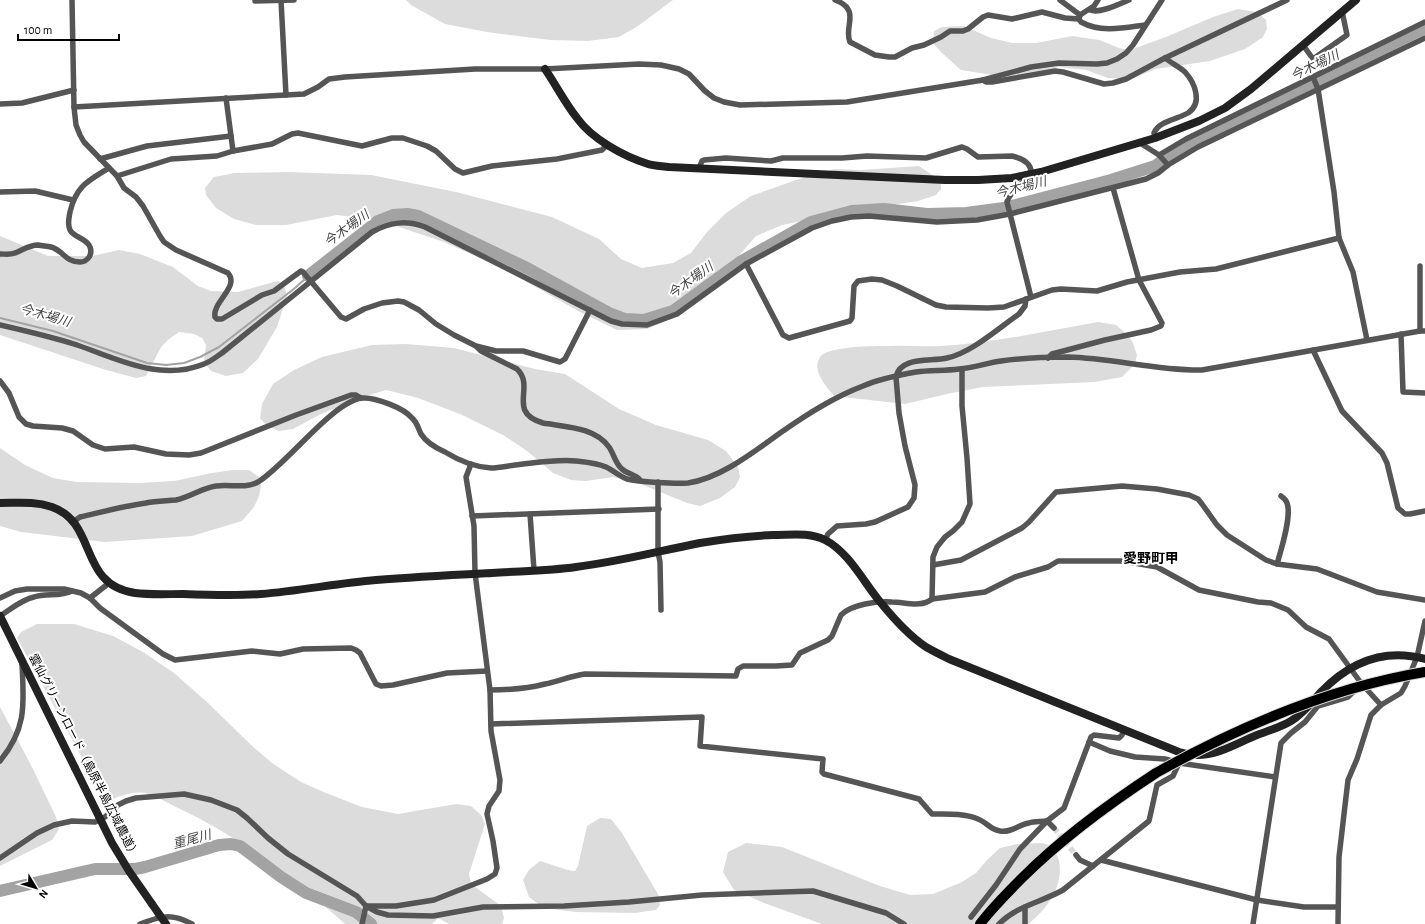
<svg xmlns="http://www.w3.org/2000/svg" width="1425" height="924" font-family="'Alegreya Sans','Noto Sans JP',sans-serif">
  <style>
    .green { fill: #dcdcdc }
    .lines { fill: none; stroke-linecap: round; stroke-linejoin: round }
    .stream { stroke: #a3a3a3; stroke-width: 2 }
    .river { stroke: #a3a3a3; stroke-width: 12 }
    .street-tunnel { stroke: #d9d9d9; stroke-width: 5.5; stroke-dasharray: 5.5 3; stroke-linecap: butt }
    .highway-casing { stroke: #dbdbdb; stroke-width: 12 }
    .street { stroke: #555; stroke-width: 5.5 }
    .secondary { stroke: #222; stroke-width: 8 }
    .highway { stroke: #000; stroke-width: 10 }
    .highway-bridge-casing { stroke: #dbdbdb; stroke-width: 12; stroke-linecap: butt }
    .secondary-bridge { stroke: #222; stroke-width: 8 }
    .highway-bridge { stroke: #000; stroke-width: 10 }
    .labels { text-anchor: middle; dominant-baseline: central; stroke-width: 4; stroke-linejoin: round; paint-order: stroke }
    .street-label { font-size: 12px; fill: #000; stroke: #fff }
    .water-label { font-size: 13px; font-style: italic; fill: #444; stroke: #fff }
    .quarter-label { font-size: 14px; font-weight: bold; fill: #000; stroke: #fff }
  </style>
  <rect width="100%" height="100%" fill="#fff"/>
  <g class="green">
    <path d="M406,0h267l-35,26 -19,11 -31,4 -38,-1 -63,-8 -42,-8 -34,-19z"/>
    <path d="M1238,9l19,3 9,8 1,9 -4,8 -18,12 -35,12 -54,8 -25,10 -23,-1 -22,-8 -28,-3 -28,10 -38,-2 -31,-5 -19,-17 -9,-10 1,-12 8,-4 22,-1 27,12 21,5h24l36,-7 27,4 20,8 11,2 36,-13 47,-20z"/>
    <path d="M919,166l22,15v8l-5,6 -18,6 -66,10 -70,14 -26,11 -27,31 -36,38 -17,12 -29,12 -30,1 -37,-18 -80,-45 -56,-25 -66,-22 -41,-5 -51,10h-30l-22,-6 -18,-11 -10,-13 -1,-7 9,-11 21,-4 53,-1 83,3 85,17 96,25 47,22 22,20 21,9 31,-5 18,-10 16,-21 19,-19 25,-17 45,-16 39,-11 26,1z"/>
    <path d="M0,236l48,20h44l27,-6 21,4 33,13 25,19 13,5 27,1 40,-11 6,4 3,11 -10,31 -19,32 -15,14 -17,3 -15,-5 -7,-9 2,-17 -4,-7 -8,-4 -15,-2 -10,7 -8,8 -15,29 -10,2 -30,-8 -106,-35z"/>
    <path d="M1098,322l18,3 12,10 5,8 4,12 -2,9 -13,13 -27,5 -112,5 -36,7 -42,10 -71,-8c-8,-10 -24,-27 -13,-40 9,-10 54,-10 68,-10 17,-1 35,1 52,0 53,-3 105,-15 157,-24z"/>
    <path d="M406,344l48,4 81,21 30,5 54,35 37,16 52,15 18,11 12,16 2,10 -5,10 -15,11 -20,8 -13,-3 -51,-21 -23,-5 -27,4 -15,-1 -18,-7 -26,-22 -24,-16 -43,-21 -42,-16 -32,-8 -26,8 -41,17 -26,14 -14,2 -12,-5 -7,-8 2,-14 11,-20 21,-14 28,-13 50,-12z"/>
    <path d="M0,448l25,17 28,13 23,4 64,1 34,-2 38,-8 21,-3h16l10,7 2,9 -2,10 -5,11 -12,14 -50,15 -87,6 -84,-10 -21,-6z"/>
    <path d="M37,624h37l39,12 30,16 31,21 34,30 42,41 22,19 29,19 25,11 36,14 36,7 58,-10 15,2 10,9 4,9 -16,50 2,10 30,22 3,12 -2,6h-53l-9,-5h-3l-5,5h-87c-51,-45 -105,-87 -167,-116 -9,-4 -23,-13 -33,-15 -12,-2 -24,3 -35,7l-11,-11 -82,-151 4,-6z"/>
    <path d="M0,707l32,60 24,50 3,12 -7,11 -52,26z"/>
    <path d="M600,818l11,1 11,14 37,63 1,9 -4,5 -21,3 -59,-1 -32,-4 -15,-11 -6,-17 6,-10 11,-9c12,3 23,9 35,10l3,-5 9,-40z"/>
    <path d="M746,843l36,4 98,39 30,9 23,-1 29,-12 14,-9 11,-13 13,-12 17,-4 25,-1 10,3c2,5 6,10 7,15 5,24 -12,49 -31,63h-206l-58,-21 -30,-13 -11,-18 5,-20z"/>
  </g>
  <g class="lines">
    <path class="stream" d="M0,318l53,13 94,32 19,2 18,-2 16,-6 19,-10 76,-59 11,-10"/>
    <g class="river">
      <path d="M308,276l70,-55 15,-6 14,-1 11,2 109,52 82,45 16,6 19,1 29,-9 67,-49 71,-40 41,-11 32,-2 43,5 39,-1 38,-5 107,-28 44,-14 32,-22 238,-116"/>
      <path d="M0,891l95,-22h40l10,-2 74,-22 12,-1 9,2 41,31 25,16 50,19 15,12"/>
    </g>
    <path class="street-tunnel" d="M1054,828l22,27"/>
    <defs>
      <path id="highway" d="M980,924c12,-16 27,-31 41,-45 41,-41 86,-74 135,-106"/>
    </defs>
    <use href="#highway" class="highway-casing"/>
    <g class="street">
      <path d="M72,0l2,107 2,18 4,10 4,7 33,34 7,12 12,9 7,9 17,30 4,6 12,8 52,23c12,14 -16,29 -13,44l2,2h5l40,-24 12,-4 27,-20 2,1 38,45 5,2 18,-10 18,-6 16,-2 6,1 15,8 17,14 18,11 22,11 20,5h27l37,11 5,-3 25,-49"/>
      <path d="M281,0l5,95"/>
      <path d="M835,0c27,10 8,27 15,42l25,13 14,2h6l17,-9 12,-3 17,-8 9,-6h13l5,-2 15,-12 5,-2 24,4 30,-7 23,6 14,1"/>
      <path d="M1060,0l20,15"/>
      <path d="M255,1l39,-1"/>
      <path d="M1090,10c10,4 29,-6 39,-10"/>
      <path d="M1080,15l-1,4 2,3c20,11 42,6 64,3"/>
      <path d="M1080,15l14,-9 4,-6"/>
      <path d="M1303,45l10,14 34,-24 -5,-24"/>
      <path d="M1313,77l5,12 16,103 5,46 14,34 14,68"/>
      <path d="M983,80l3,2h6l63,-11 8,1 41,12 9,-1 13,-4 39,-21 122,-58"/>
      <path d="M226,98l7,53"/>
      <path d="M0,104l22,-1 52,-13"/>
      <path d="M74,107l230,-13 14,-7 11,-8 16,-2 130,-8h70l94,-5 22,1 18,4 10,5 16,17 9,7 10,4 16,3 107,-3 136,-22 48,-13 28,-4 38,1 10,-1 10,-4 9,-6 7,-8 29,-45"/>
      <path d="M1155,138l-1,-5c5,-12 24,-14 34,-20 15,-10 7,-30 -3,-41 -5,-5 -14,-9 -20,-14"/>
      <path d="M1140,143l19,12 9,10"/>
      <path d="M1159,155l27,-16 239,-117"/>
      <path d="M100,159l47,-13 84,-10"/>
      <path d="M699,168l3,-7 2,-1 22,-2 45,3 12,-3h59l25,-2 59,2 36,-11 5,2 11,8 34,-1c8,2 17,5 19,14 -5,14 -21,20 -24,32l24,95"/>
      <path d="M117,176l54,-17 46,-3 16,-5 39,-7 20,-10 6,-1 64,13 30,-8h11l24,8 9,5 19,18 8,4 29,-7 65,-7 45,-9 5,-5"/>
      <path d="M0,192l35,-1 38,9"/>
      <path d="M0,254c5,0 10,1 15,-1 8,-3 14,-8 23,-8 4,1 9,1 13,2 12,3 14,15 29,15 7,0 13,-7 10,-15 -3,-9 -16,-9 -20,-17 -3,-6 -1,-12 0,-18 6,-26 18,-31 39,-44"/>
      <path d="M746,264l37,71 6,3 61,-17 2,-3 2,-32 4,-5 14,-2 10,1 15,6 39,19 10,2 42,1 16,-1 48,-17 9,-1 36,2 30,-9 53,-10 36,-3 123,-31"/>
      <path d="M0,325c26,6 52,12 77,20 41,14 83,37 127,19 6,-2 12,-7 18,-11l150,-121c18,-10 34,-12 53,-5l186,94 11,3 25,1 30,-11 69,-50 66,-36 20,-7 19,-4 18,-1 68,6 40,-2 33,-6 136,-35 12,-6 10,-8 30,-18 227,-109"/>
      <path d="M1420,331v-65"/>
      <path d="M1401,334l2,58 22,1"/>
      <path d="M477,347l4,4 36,18c19,18 -11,43 26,54 23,4 52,4 66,24 5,7 6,16 13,22 5,5 13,5 18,11"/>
      <path d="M1313,350l29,61 40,42 5,10 11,45 7,6h5l15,-3"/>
      <path d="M1048,358l4,-4 53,-14 46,-10 10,-4 1,-3 -23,-43 -26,-92"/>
      <path d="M0,381l9,12 10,24 7,7 7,2 29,2 11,3 20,14 12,4 29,-2 32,7 23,1 12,-2 95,-38 55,-20h5l5,3"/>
      <path d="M658,482v70l2,10 1,48"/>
      <path d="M530,514l4,56"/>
      <path d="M472,516l187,-7"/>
      <path d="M73,522l7,-5c22,-5 44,-11 66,-14 10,-2 20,-2 30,-3 14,-3 26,-12 40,-14 14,-2 29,3 42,-4 29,-18 74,-80 104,-84 13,-1 42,10 50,20 5,4 6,10 9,16 5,8 15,14 24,18 13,8 30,15 46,16 8,0 16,-2 24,-3 20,-2 41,-6 61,-4 9,1 21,2 30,6 7,3 13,9 21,12 12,3 48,5 61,4 34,-5 68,-33 95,-52 26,-18 51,-34 80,-45 16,-7 36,-11 53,-14 14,-2 29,-1 43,-3 14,-1 28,-6 42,-8 22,-3 45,-4 67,-4 45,1 89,14 134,13l218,-39h5"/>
      <path d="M825,540l3,-6 9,-8 29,-2 9,-2 33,-15 6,-9 1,-13 -10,-39 -6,-33 -3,-36c4,-21 35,-15 51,-19 24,-5 52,-30 72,-44l6,-8 1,-7"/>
      <path d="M1277,564c4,-14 15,-48 10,-61 -1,-3 -3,-5 -6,-7"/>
      <path d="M933,565l28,-5 61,-32 7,-6 27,-30 66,-6 35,3 32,6 9,4 4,5 15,21 10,10 39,25 11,4 40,5 60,23 48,8"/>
      <path d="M0,598l15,-7 12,-2h37l17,4 9,5 10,10 63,46 12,6 77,-9 28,3 23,-5 48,-1 5,2 4,3 16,31 5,2 12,-1 54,-12 40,-2"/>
      <path d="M90,598l19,-15"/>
      <path d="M932,599l1,-42 4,-10 8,-10 8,-6 9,-9 8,-18 -3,-46 -5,-52v-37"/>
      <path d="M0,616c11,-7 21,-16 34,-19 12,-4 26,0 38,-6"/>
      <path d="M490,690c20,0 36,-1 55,-6 14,-3 26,-8 40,-10l151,2 2,-7 5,-3h33l16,-1 8,-12 28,-13 4,-4 9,-21c11,-11 36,-14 51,-13 13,0 29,6 40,-3l53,-7 30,-15 33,-10 10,-6h65l34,6 42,23 59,12 13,1 17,7 18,17 23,12 32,44 20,22"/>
      <path d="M491,724l211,-7 -2,29 123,13 -1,13 2,2 95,25 13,15c15,0 32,-1 46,5 8,3 13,11 22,12 11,2 18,-6 29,-8 6,-2 12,-1 18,-2l7,7"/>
      <path d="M1089,742l21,9 25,6 30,2 14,4 96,14"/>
      <path d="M0,761c27,-33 24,-57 22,-97"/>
      <path d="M1076,855l4,5 13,6"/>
      <path d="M0,858l37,-25 17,-8 18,-4 23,1 10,-5 13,-12 8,-4 10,-3 48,-4 27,6 26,10 10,8 21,20 20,16 69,42 9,10 11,6 11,3 45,1 50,-9 81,-1 65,-4 73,-7 111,-4 73,22 18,11"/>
      <path d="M1101,860l156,40 47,7h34"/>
      <path d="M366,906h30l38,-6 53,-21 8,-5 2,-6 -4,-27 -6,-27 2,-8 10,-15 1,-11 -9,-49 -1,-41 -15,-117 -1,-47 -8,-49 5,-13"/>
      <path d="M971,917l25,-32 24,-36 27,-28 17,-13 27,-71 3,-2 25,3 3,-3 2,-5"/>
      <path d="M140,924c21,-8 31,-11 52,0"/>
      <path d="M362,924l4,-18"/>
      <path d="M999,924c17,-18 43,-22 64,-34l86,-69 8,-36 16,-9 6,-13"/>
      <path d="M1025,924v-17"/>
      <path d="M1253,924l28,-181 10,-10 14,-11 13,-16 30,-9 8,-8"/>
      <path d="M1338,924l1,-67 9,-77 9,-21 14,-44 10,-10 20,-12 4,-7 12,-29 8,-36"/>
    </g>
    <g class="secondary">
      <path d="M545,69c11,16 20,34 32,49 15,21 46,38 71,46 6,2 14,2 21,3l276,13h33l34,-2 29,-6 114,-34 44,-17 26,-13 26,-19 105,-89"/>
      <path d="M0,503c18,0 35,-2 52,4 46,16 26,78 83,86 16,2 32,1 48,1 26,1 52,2 78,0 39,-3 77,-11 115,-14 39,-3 78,-5 116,-7 28,-2 56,-2 84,-6 42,-5 83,-16 124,-24 24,-4 49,-7 73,-8 18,0 36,-3 52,5 24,12 39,43 56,63 13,16 27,32 45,44 7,4 15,8 23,12l230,93c6,2 12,3 18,3 22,0 40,-12 60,-20 11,-4 24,-8 34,-14 12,-7 21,-19 30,-29 29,-30 63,-44 104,-33"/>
      <path d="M0,616l75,152"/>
      <path d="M152,904l14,20"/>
    </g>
    <use href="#highway" class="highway"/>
    <defs>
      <path id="highway-bridge" d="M1156,773c84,-47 173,-85 269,-101"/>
    </defs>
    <use href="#highway-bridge" class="highway-bridge-casing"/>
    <path class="secondary-bridge" d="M75,768l37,75 17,28 23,33"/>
    <use href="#highway-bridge" class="highway-bridge"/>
  </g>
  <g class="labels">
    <g class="street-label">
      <text transform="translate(84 756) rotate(63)">雲仙グリーンロード（島原半島広域農道）</text>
    </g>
    <g class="water-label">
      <text transform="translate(1315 66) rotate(-26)">今木場川</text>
      <text transform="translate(1021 188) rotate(-14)">今木場川</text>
      <text transform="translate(347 229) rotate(-36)">今木場川</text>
      <text transform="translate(691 281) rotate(-36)">今木場川</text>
      <text transform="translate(45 316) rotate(16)">今木場川</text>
      <text transform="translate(192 840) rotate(-15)">重尾川</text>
    </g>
    <g class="quarter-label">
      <text x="1151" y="559">愛野町甲</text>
    </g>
  </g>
  <g transform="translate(36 888) rotate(128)" stroke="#ffffff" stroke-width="3" paint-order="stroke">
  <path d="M0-3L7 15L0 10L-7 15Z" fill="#000000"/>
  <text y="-6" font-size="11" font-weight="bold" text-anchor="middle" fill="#000000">N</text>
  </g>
  <path d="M18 34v6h101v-6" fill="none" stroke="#000000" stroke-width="2"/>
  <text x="24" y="34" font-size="12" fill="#000000" stroke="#ffffff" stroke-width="3" paint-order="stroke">100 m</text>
</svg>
